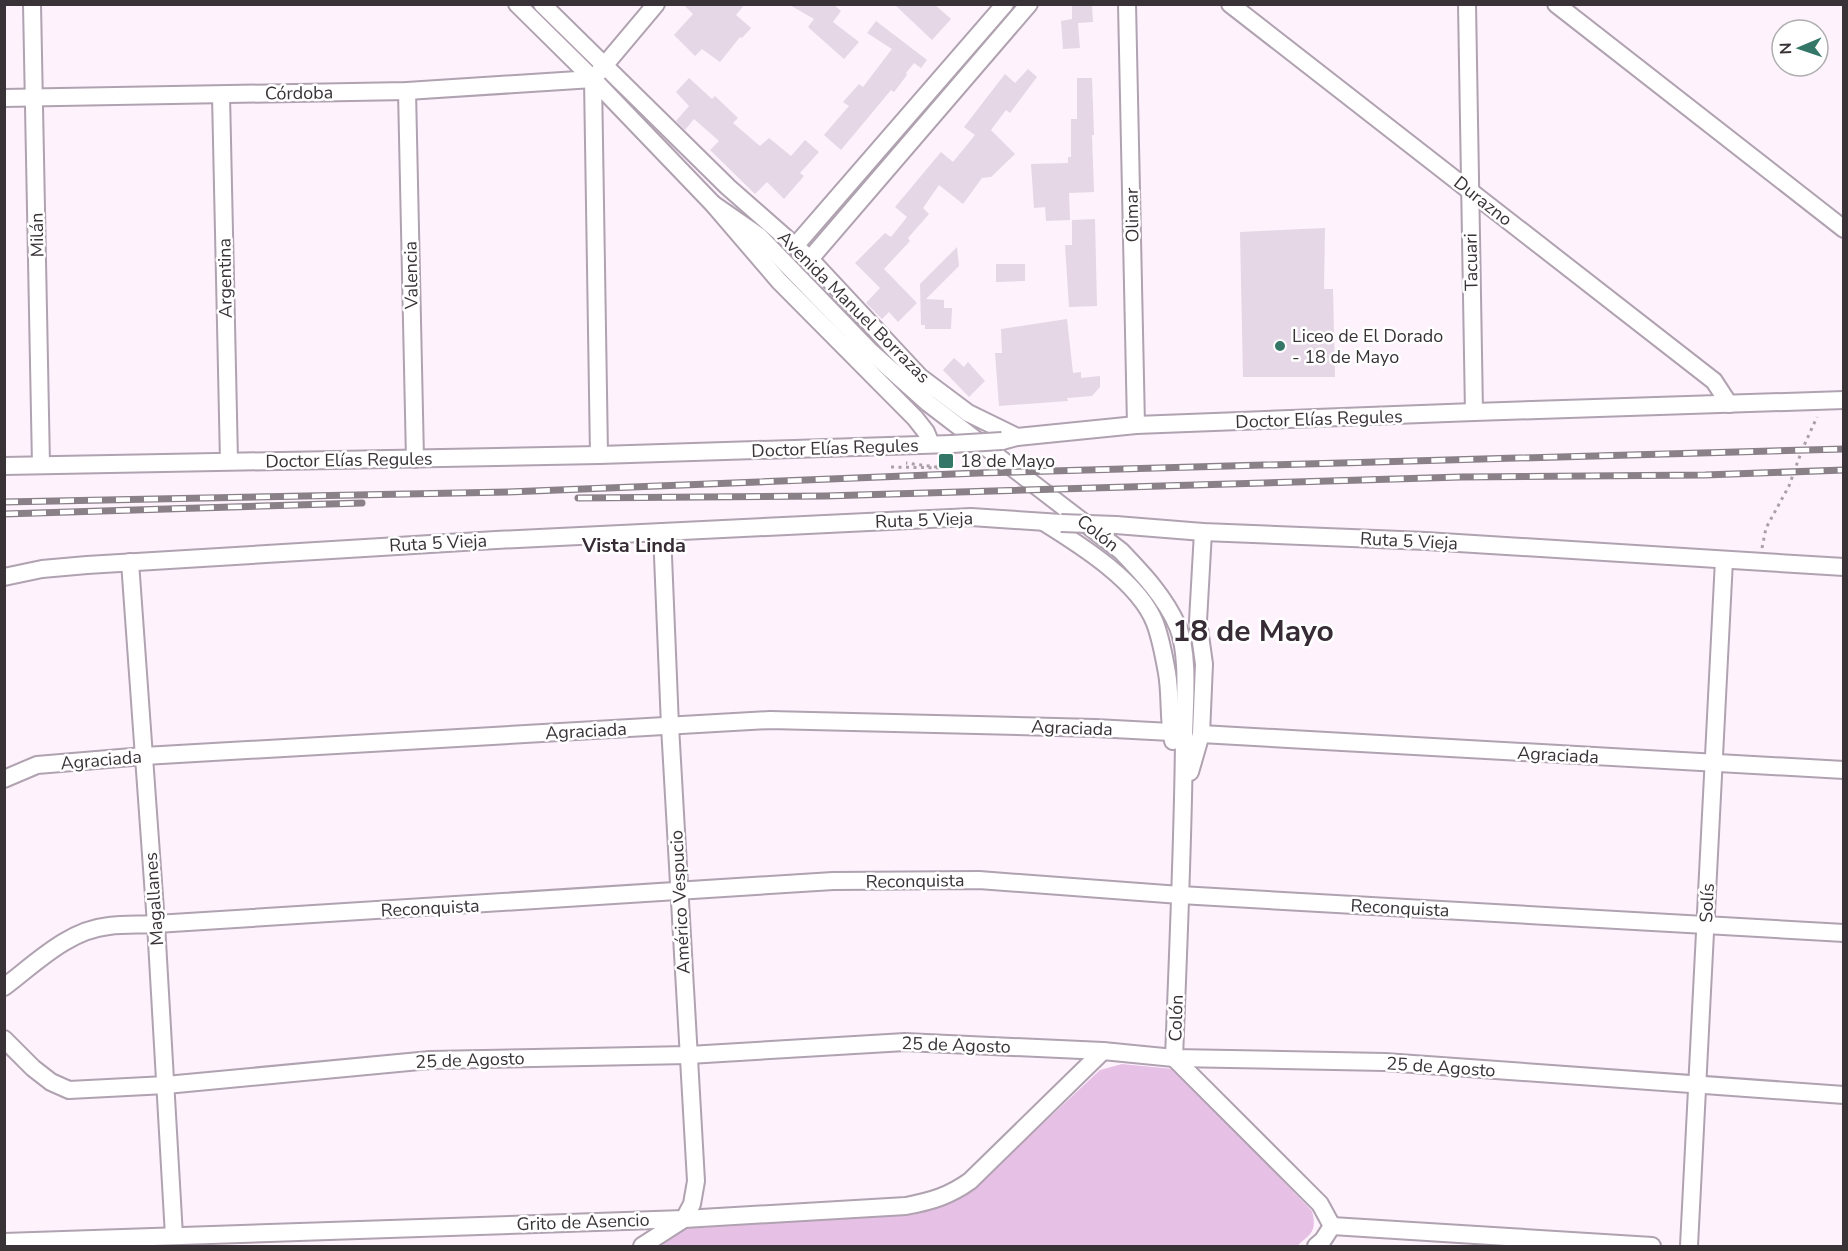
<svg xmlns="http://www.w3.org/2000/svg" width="1848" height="1251" font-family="'Nunito Sans',sans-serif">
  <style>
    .green { fill: #e7c0e6 }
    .building { fill: #e5d7e5 }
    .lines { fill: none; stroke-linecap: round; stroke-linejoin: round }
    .minor-casing { stroke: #b0a2b0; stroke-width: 20 }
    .path { stroke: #aaa1a9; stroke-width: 3; stroke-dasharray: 3 4.5; stroke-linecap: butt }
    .minor { stroke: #fff; stroke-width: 16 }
    .rail-casing { stroke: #898088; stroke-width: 7 }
    .rail { stroke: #fff; stroke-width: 4.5; stroke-dasharray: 14; stroke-linecap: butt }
    .minor-bridge-casing { stroke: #b0a2b0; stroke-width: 20; stroke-linecap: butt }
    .minor-bridge { stroke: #fff; stroke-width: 16 }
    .poi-dot { fill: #347769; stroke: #fff; stroke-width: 2 }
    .labels { text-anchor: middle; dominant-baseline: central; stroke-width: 5; stroke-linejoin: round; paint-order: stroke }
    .street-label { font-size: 18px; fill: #393338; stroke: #fff }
    .poi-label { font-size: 18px; fill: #393338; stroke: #fff; text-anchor: start }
    .neighbourhood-label { font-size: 20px; font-weight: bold; fill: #372c36; stroke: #fff }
    .town-label { font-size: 30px; font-weight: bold; fill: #372c36; stroke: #fff }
  </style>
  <rect width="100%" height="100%" fill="#fef2fd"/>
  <path class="green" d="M1122,1064l52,5 138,142c5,20 0,22 -15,35h-638l31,-21 222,-10 28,-8 29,-14 131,-123z"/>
  <g class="building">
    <path d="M683,4h62l-9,11 15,13 -9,10 -2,-1 -20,25 -18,-13 -7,7 -21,-21 19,-21z"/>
    <path d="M788,4h45l8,7 -8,11 26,20 -15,17 -36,-32 6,-8z"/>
    <path d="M894,4h40l17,15 -19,21z"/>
    <path d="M1072,4h20l1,18 -15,1 2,25 -17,1 -2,-28 11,-2z"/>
    <path d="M876,21l51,39 -6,8 -7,-5 -8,10 1,2 -13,17 -3,-2 -50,60 -17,-15 25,-29 -6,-4 16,-18 4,3 29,-38 -25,-16z"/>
    <path d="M1028,69l9,8 -27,36 -4,-3 -15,20 24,24 -24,23 -9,1 -19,26 -24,-19 -16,23 6,6 -21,24 2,3 -26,28 33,34 -19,19 -9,-10 -7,7 -16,-16 14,-15 -25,-25 30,-30 6,4 16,-20 -12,-10 46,-55 12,10 22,-27 -11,-8 41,-53 10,9z"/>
    <path d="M689,78l23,21 3,-3 23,22 -5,5 27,23 9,-8 22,18 14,-16 14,12 -19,21 4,3 -20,23 -17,-17 -12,12 -45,-44 9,-9 -25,-22 -9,11 -9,-9 13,-15 -13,-14z"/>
    <path d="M1077,78h15l2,57h-2l2,57 -25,1 1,27 -24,1 -1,-14 -11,1 -3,-44 37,-1v-6h3v-38h6z"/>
    <path d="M1095,219l2,87 -28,1 -4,-62h7v-25z"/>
    <path d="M1325,228l-1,61h9l2,88h-92l-3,-145z"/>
    <path d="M957,247l2,19 -33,33 18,1v8h8l-1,21h-26v-4h-4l-1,-41z"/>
    <path d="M996,264h29v17l-29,1z"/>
    <path d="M1067,319l6,54 8,-1v6l19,-2v11l-8,9 -25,2 1,3 -69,5 -4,-53h7l-1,-24z"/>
    <path d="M954,358l10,9 4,-5 17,19 -16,16 -26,-27z"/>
  </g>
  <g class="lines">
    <defs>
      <g id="minor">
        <path d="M32,4l9,461"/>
        <path d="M517,4l76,75 120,125 66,77 136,137 11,14 5,12"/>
        <path d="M542,4l186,183 82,72 110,118 48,36 49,24"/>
        <path d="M1127,4l9,421"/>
        <path d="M1230,4l484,377 15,23"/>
        <path d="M1467,4l7,408"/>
        <path d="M1556,4l288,225"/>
        <path d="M593,79l6,376"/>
        <path d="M407,91l8,368"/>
        <path d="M221,95l8,366"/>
        <path d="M4,98l403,-7 186,-12 63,-75"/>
        <path d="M713,204l46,32 112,116 57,51 193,148c22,23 44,46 57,76 12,30 6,81 6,113 -1,106 -6,212 -10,318l146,146 12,22"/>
        <path d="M796,245l209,-241"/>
        <path d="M810,259l219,-255"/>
        <path d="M1002,441l15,-4 119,-12 338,-13 370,-12"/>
        <path d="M4,466l595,-11 353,-11"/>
        <path d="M1045,523c37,23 94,59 110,100 6,16 9,33 12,50 4,22 1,46 6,68"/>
        <path d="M1116,525l87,7 223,9 418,26"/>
        <path d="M130,562l26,362 18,312"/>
        <path d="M4,577l38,-8 45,-4 409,-25 475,-23 90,6"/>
        <path d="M1201,734l643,36"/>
        <path d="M1190,772l11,-38 3,-70 -6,-43 5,-89"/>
        <path d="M4,779l33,-14 107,-9 626,-36 325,8 76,4"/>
        <path d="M4,987c32,-24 64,-57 105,-61 15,-2 31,-1 47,-2l677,-43 146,-1 201,15 664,38"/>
        <path d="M4,1039l29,29 18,14 18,8 97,-5 264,-25 259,-5 216,-13 198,9 71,7 211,4 459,33"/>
        <path d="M1332,1226l320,20"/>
        <path d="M4,1242l680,-23 222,-13c26,-5 43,-10 64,-25l133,-130"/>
        <path d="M642,1246l42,-27 8,-15 4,-23 -26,-455 -8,-194"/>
        <path d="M1316,1246l7,-6 9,-14"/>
        <path d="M1689,1246l35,-686"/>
      </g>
    </defs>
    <use href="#minor" class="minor-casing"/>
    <g class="path">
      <path d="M891,467l53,1 -38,-5"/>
      <path d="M1762,548l4,-20 23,-42 13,-36 15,-33"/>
    </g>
    <use href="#minor" class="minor"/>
    <defs>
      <g id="rail">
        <path d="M578,498l247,-2 636,-19 244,-2 139,-5"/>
        <path d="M4,502l504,-10 471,-19 865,-24"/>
        <path d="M4,514l358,-11"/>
      </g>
    </defs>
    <use href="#rail" class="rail-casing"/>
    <use href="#rail" class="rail"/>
    <defs>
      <g id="minor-bridge">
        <path d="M952,444l50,-3"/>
        <path d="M1061,523l55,2"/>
      </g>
    </defs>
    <use href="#minor-bridge" class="minor-bridge-casing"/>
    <use href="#minor-bridge" class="minor-bridge"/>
  </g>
  <g class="poi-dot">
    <circle cx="1280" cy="346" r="6"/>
    <rect x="938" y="453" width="16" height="16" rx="3"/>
  </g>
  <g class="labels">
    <g class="street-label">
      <text transform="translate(299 93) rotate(-1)">Córdoba</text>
      <text transform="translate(1483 201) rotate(38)">Durazno</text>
      <text transform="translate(1132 215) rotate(-91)">Olimar</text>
      <text transform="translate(37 235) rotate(-91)">Milán</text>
      <text transform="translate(1471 262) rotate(-91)">Tacuari</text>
      <text transform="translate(411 275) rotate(-91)">Valencia</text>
      <text transform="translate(225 278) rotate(-91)">Argentina</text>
      <text transform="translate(854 307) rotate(45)">Avenida Manuel Borrazas</text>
      <text transform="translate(1319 419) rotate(-2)">Doctor Elías Regules</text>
      <text transform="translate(835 448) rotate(-2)">Doctor Elías Regules</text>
      <text transform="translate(349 460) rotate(-1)">Doctor Elías Regules</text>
      <text transform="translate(924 520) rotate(-2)">Ruta 5 Vieja</text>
      <text transform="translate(1098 533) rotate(38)">Colón</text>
      <text transform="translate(1409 541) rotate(3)">Ruta 5 Vieja</text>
      <text transform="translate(438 543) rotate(-3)">Ruta 5 Vieja</text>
      <text transform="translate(1072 728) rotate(2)">Agraciada</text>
      <text transform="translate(586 731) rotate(-3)">Agraciada</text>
      <text transform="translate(1558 755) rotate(3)">Agraciada</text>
      <text transform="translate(101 760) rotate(-5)">Agraciada</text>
      <text transform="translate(915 881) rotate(-1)">Reconquista</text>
      <text transform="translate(154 899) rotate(-94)">Magallanes</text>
      <text transform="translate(680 902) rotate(-93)">Américo Vespucio</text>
      <text transform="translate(1707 903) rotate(-87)">Solís</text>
      <text transform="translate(430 908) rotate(-3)">Reconquista</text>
      <text transform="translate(1400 908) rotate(3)">Reconquista</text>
      <text transform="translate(1176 1018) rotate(-88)">Colón</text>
      <text transform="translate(956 1045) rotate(2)">25 de Agosto</text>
      <text transform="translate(470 1060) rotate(-2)">25 de Agosto</text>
      <text transform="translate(1441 1067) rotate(4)">25 de Agosto</text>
      <text transform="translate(583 1222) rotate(-2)">Grito de Asencio</text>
    </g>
    <g class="poi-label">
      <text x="1292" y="336">Liceo de El Dorado<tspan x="1292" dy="21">- 18 de Mayo</tspan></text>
      <text x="960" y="461">18 de Mayo</text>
    </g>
    <g class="neighbourhood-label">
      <text x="634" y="545">Vista Linda</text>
    </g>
    <g class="town-label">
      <text x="1253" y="631">18 de Mayo</text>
    </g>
  </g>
  <rect width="1848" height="1251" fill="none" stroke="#393338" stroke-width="12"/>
  <g transform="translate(1800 48) rotate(268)"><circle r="28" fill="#ffffff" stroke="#b0adaf" stroke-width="1.5"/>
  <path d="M0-4.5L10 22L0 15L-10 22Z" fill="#347769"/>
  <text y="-9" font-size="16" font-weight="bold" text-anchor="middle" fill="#393338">N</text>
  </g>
</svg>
